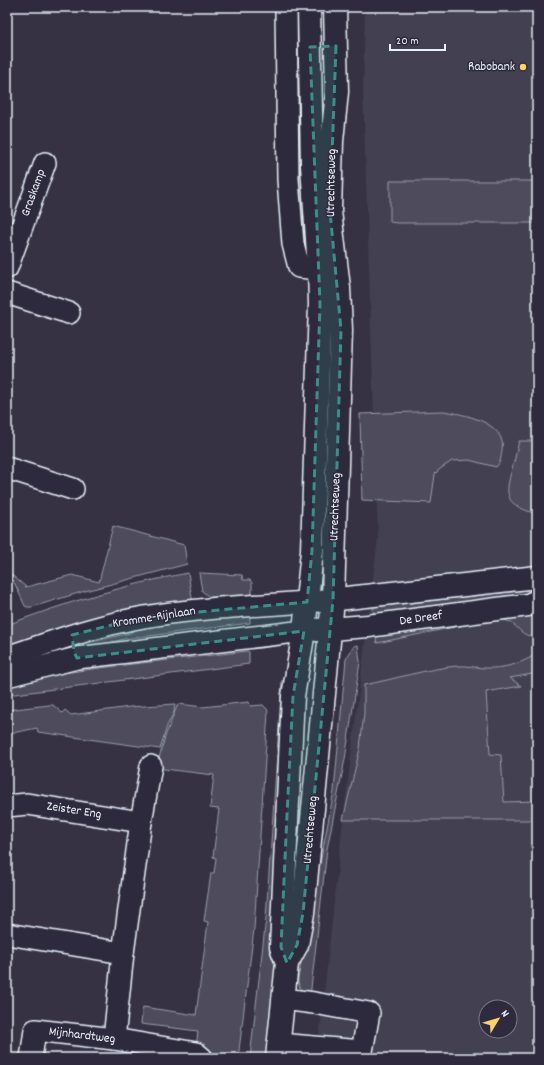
<svg xmlns="http://www.w3.org/2000/svg" width="544" height="1065" font-family="Dekko,sans-serif">
  <style>
    .built { fill: #433f51; fill-rule: evenodd }
    .green { fill: #4d4b5c; stroke: #9a9eaa }
    .lines { fill: none; stroke-linecap: round; stroke-linejoin: round }
    .minor-casing { stroke: #e8f1f8; stroke-width: 24 }
    .major-casing { stroke: #e8f1f8; stroke-width: 25 }
    .minor { stroke: #2f2a3d; stroke-width: 21 }
    .major { stroke: #2f2a3d; stroke-width: 22 }
    .marked { fill: #3a8f8a; fill-opacity: 0.2; stroke: #3a8f8a; stroke-width: 3; stroke-dasharray: 8 5; stroke-linejoin: round }
    .poi-dot { fill: #ffd166; stroke: #2f2a3d; stroke-width: 1.5 }
    .labels { text-anchor: middle; dominant-baseline: central; stroke-width: 3; stroke-linejoin: round; paint-order: stroke }
    .poi-label { font-size: 13px; fill: #e8f1f8; stroke: #2f2a3d; text-anchor: end }
    .street-label { font-size: 13px; fill: #e8f1f8; stroke: #2f2a3d }
  </style>
  <rect width="100%" height="100%" fill="#363244"/>
  <filter id="ink" filterUnits="userSpaceOnUse"><feTurbulence type="fractalNoise" baseFrequency=".025" numOctaves="2"/><feDisplacementMap in="SourceGraphic" scale="8" xChannelSelector="R" yChannelSelector="G"/><feConvolveMatrix kernelMatrix="1 2 1 2 8 2 1 2 1" color-interpolation-filters="sRGB"/></filter>
  <g filter="url(#ink)">
    <path class="built" d="M365,7h172v1051h-220l26,-238 35,-282 -15,-445zM486,1007h24v24h-24z"/>
    <g class="green">
      <path d="M390,181h147v42h-140l-7,-1z"/>
      <path d="M443,411c20,3 64,11 59,39 -1,7 -1,12 -6,17l-27,-7 -17,1 -12,8 -5,5 -4,29 -69,-3 -2,-86z"/>
      <path d="M519,441h18v73c-36,-10 -32,-21 -23,-52 2,-7 3,-14 5,-21z"/>
      <path d="M113,526l71,19 3,19 -102,27 -53,16h-5l-2,-1 -10,-22 -8,-10v-3l19,16 46,-12 27,7z"/>
      <path d="M188,573l4,25v4l-185,51v-28c57,-22 121,-41 181,-52z"/>
      <path d="M199,573l43,2 1,5h7l2,3v16c-15,1 -29,-3 -43,-2l-7,-6z"/>
      <path d="M537,589v7l-163,21 -1,-10z"/>
      <path d="M537,605v30c-14,4 -17,-7 -27,-13 -4,-2 -8,-2 -13,-2l16,-5 -136,28 -2,-10z"/>
      <path d="M250,613v10l-126,16 -38,10 -1,-1 2,-5 43,-10 18,-13z"/>
      <path d="M358,645l2,17 -15,97 -18,90 -17,148c-8,-4 -12,-9 -12,-18l36,-188 12,-132 8,-13z"/>
      <path d="M247,651l2,1v12l-242,31v-12c78,-16 161,-22 240,-32z"/>
      <path d="M537,653v20l-27,5 11,8 -35,6 4,62 11,1 3,47 33,-1v19h-194l17,-72 4,-35v-28c31,-6 62,-16 93,-19 10,-1 19,2 28,2 17,1 38,-4 52,-15z"/>
      <path d="M282,680l4,7 -5,188 -7,107 -8,76h-16l16,-140z"/>
      <path d="M249,702l1,4 13,-1 4,4 1,3 -14,217 -16,129h-29l-13,-11 2,-16 -57,-7 2,-17 53,8 12,-93 -4,-1 7,-48h3l2,-15 -3,-1 6,-48 -9,-1 4,-33 -58,-7 10,-34 12,-30 25,3z"/>
      <path d="M175,704l-1,8 -7,14 -7,23 -122,-17 -1,-4 -30,6v-24l42,-5h4l9,8 3,-3 6,5 59,-8z"/>
    </g>
    <g class="lines">
      <defs>
        <g id="minor">
          <path d="M286,7l2,172 5,65 6,23 20,2"/>
          <path d="M7,268l38,-105"/>
          <path d="M7,293l62,20"/>
          <path d="M7,468l66,21"/>
          <path d="M7,657c45,-15 90,-32 137,-40 53,-9 108,-11 163,-15"/>
          <path d="M7,676l70,-18 227,-27"/>
          <path d="M7,806l20,-2 114,18 -18,131 -9,86"/>
          <path d="M141,822l10,-56"/>
          <path d="M7,934l116,19"/>
          <path d="M278,1044l84,7 7,-38 -55,-10 -31,-4"/>
          <path d="M31,1058l4,-28 79,9 82,14 6,5"/>
        </g>
        <g id="major">
          <path d="M320,601l217,-24"/>
          <path d="M316,630l52,-4 160,-21 9,-4"/>
          <path d="M287,963l10,-18 6,-32 30,-313 8,-270 -2,-42 -9,-77 2,-70 5,-49 -2,-85"/>
          <path d="M277,1058l10,-95 -6,-16 12,-251 11,-65 8,-80 8,-247 -1,-35 -7,-104 -3,-158"/>
        </g>
      </defs>
      <use href="#minor" class="minor-casing"/>
      <use href="#major" class="major-casing"/>
      <use href="#minor" class="minor"/>
      <use href="#major" class="major"/>
    </g>
  </g>
  <path class="marked" d="M336,46l-6,165 11,119 -8,270 -30,313 -6,32 -10,18 -6,-16 6,-132 6,-119 11,-65 -227,27 -3,-6 -2,-17 71,-18 164,-15 5,-51 8,-247 -10,-257z"/>
  <circle class="poi-dot" cx="523" cy="67" r="4"/>
  <g class="labels">
    <g class="poi-label">
      <text x="515" y="67">Rabobank</text>
    </g>
    <g class="street-label">
      <text transform="translate(332 183) rotate(-89)">Utrechtseweg</text>
      <text transform="translate(34 193) rotate(-70)">Graskamp</text>
      <text transform="translate(336 507) rotate(-88)">Utrechtseweg</text>
      <text transform="translate(154 618) rotate(-9)">Kromme-Rijnlaan</text>
      <text transform="translate(421 619) rotate(-8)">De Dreef</text>
      <text transform="translate(74 811) rotate(9)">Zeister Eng</text>
      <text transform="translate(311 830) rotate(-85)">Utrechtseweg</text>
      <text transform="translate(82 1036) rotate(7)">Mijnhardtweg</text>
    </g>
  </g>
  <rect width="544" height="1065" fill="none" stroke="#2f2a3d" stroke-width="24"/>
  <rect x="12" y="12" width="520" height="1041" fill="none" stroke="#e8f1f8" stroke-width="1.5" filter="url(#ink)"/>
  <g transform="translate(498 1019) rotate(52)"><circle r="19" fill="#2f2a3d" stroke="#797a88"/>
  <path d="M0-3L7 15L0 10L-7 15Z" fill="#ffd166"/>
  <text y="-6" font-size="11" font-weight="bold" text-anchor="middle" fill="#e8f1f8">N</text>
  </g>
  <path d="M390 44v6h55v-6" fill="none" stroke="#e8f1f8" stroke-width="2"/>
  <text x="396" y="44" font-size="12" fill="#e8f1f8" stroke="#2f2a3d" stroke-width="3" paint-order="stroke">20 m</text>
</svg>
